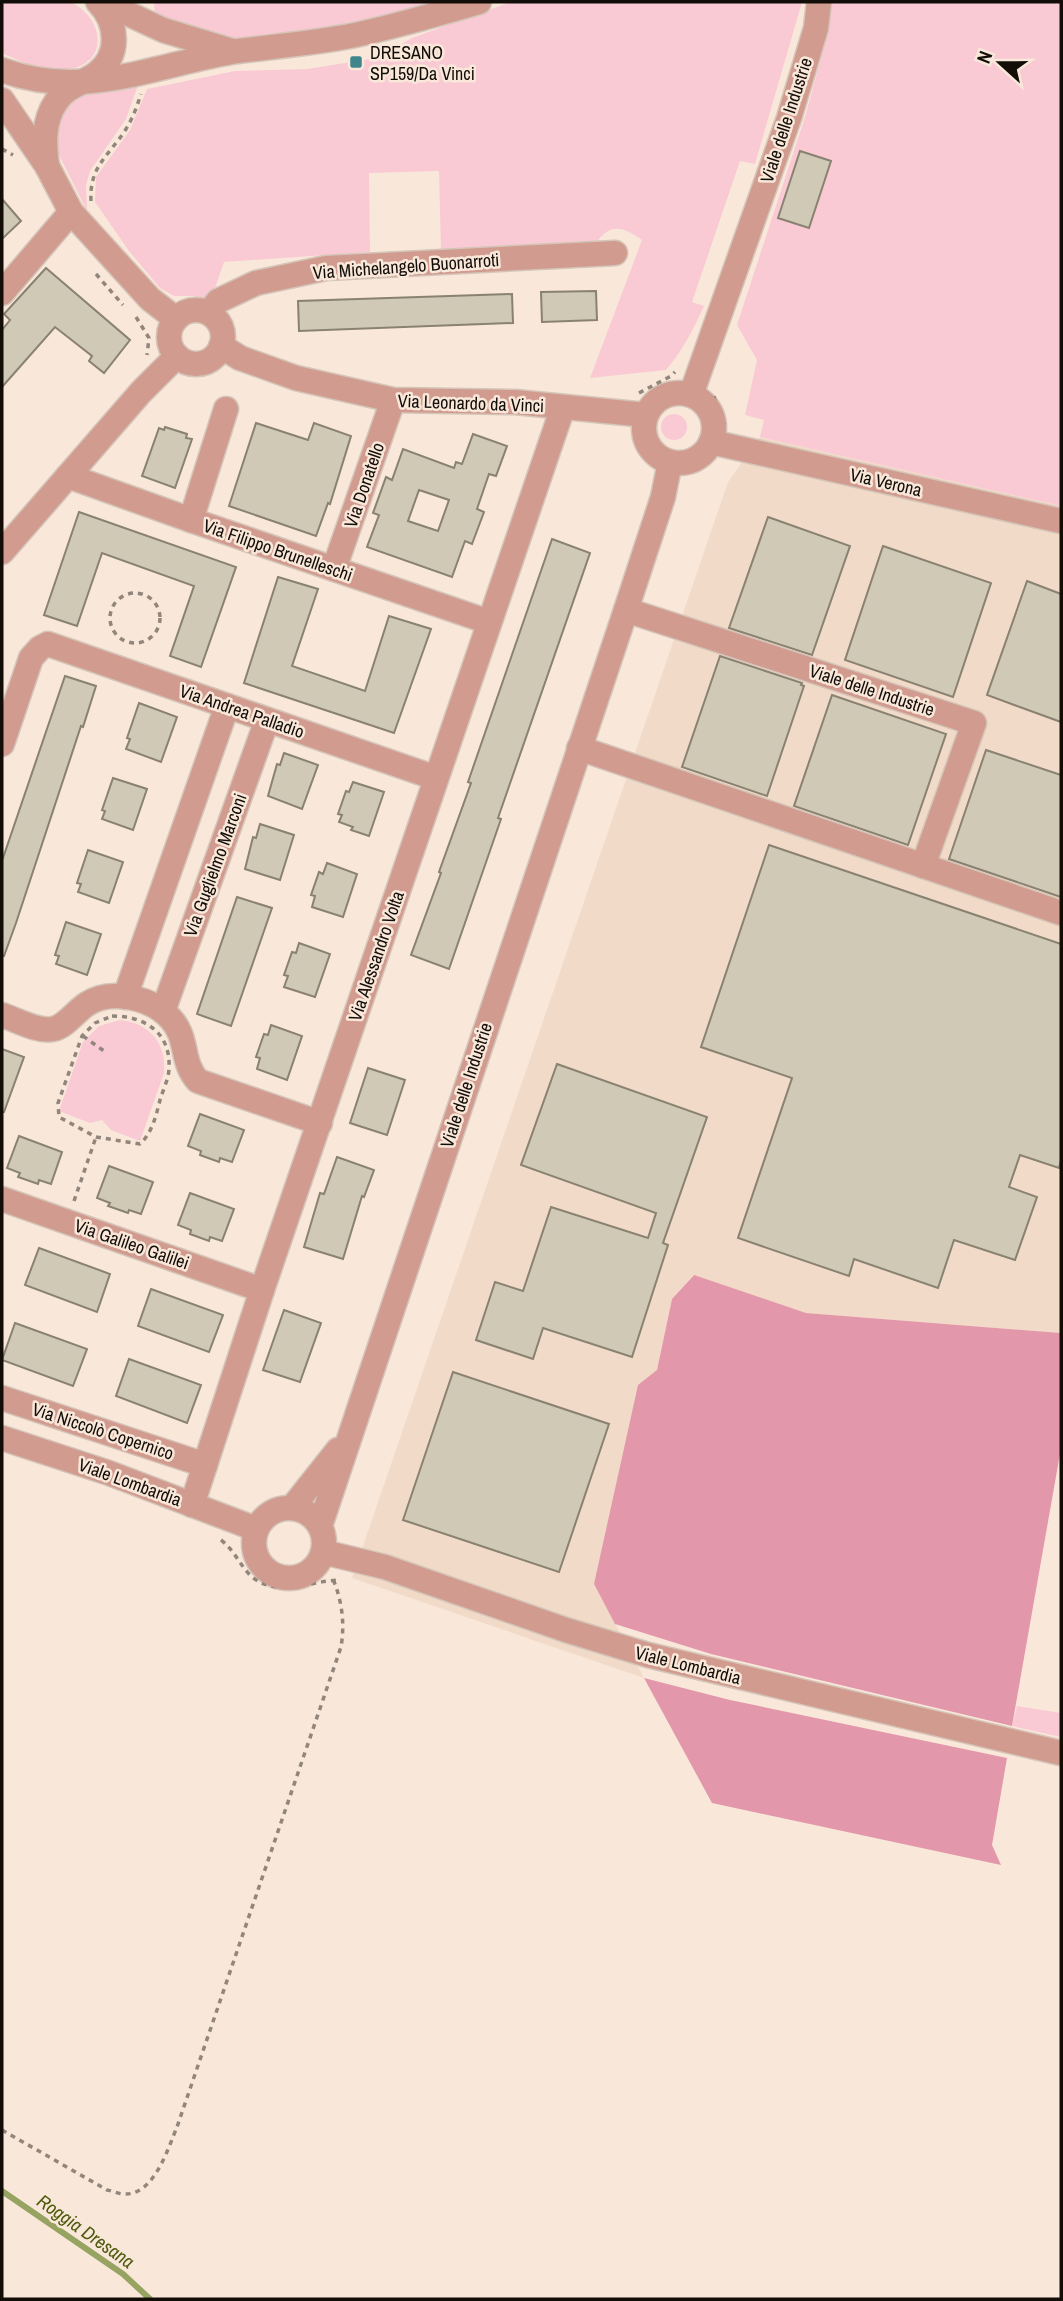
<svg xmlns="http://www.w3.org/2000/svg" width="1063" height="2301" font-family="'Archivo Narrow',sans-serif">
  <style>
    .built { fill: #f1dac7 }
    .green { fill: #f9cad4 }
    .forest { fill: #e298aa }
    .lines { fill: none; stroke-linecap: round; stroke-linejoin: round }
    .stream { stroke: #96a361; stroke-width: 6 }
    .building { fill: #d0c9b6; stroke: #898271; stroke-width: 2; fill-rule: evenodd }
    .minor-casing { stroke: #d4c5b8; stroke-width: 27 }
    .path { stroke: #92867c; stroke-width: 3.5; stroke-dasharray: 5 5; stroke-linecap: butt }
    .minor { stroke: #d19b8f; stroke-width: 24 }
    .poi-dot { fill: #3e858c; stroke: #f9e8da; stroke-width: 2.5 }
    .labels { text-anchor: middle; dominant-baseline: central; stroke-width: 5; stroke-linejoin: round; paint-order: stroke }
    .poi-label { font-size: 18px; fill: #130d08; stroke: #f9e8da; text-anchor: start }
    .street-label { font-size: 18px; fill: #130d08; stroke: #f9e8da }
    .water-label { font-size: 19px; font-style: italic; fill: #4f5a0d; stroke: #f9e8da }
  </style>
  <rect width="100%" height="100%" fill="#f9e8da"/>
  <path class="built" d="M760,437l301,69v827l-255,-20 -113,-38 -21,24 -15,71 -63,214 50,94 -292,-100 376,-1096z"/>
  <g class="green">
    <path d="M2,2c14,0 59,-2 70,1 28,13 39,54 3,65 -25,7 -51,-5 -73,-15z"/>
    <path d="M154,2h290l-108,26 -98,11 -16,-1 -67,-19z"/>
    <path d="M511,2h291l-47,162 -15,-3 -48,141 12,4c-11,24 -21,44 -38,64l-76,8 52,-138c-19,-13 -31,-18 -46,3l-155,7 -2,-79 -70,2 1,79 -146,10 -10,29 -7,9 -14,-4h-19l-14,-8 -31,-37 -34,-49 1,-25 34,-47 17,-41 88,-18 72,-2 69,-11 36,-20z"/>
    <path d="M832,2h229v504l-301,-69 4,-17 -19,-5 12,-55 -20,-35 68,-208 22,-81z"/>
    <path d="M138,85l-12,34 -36,52 -4,14 1,26 -30,-60 -3,-14 7,-27 20,-16z"/>
    <circle cx="674" cy="427" r="13"/>
    <path d="M120,1020c30,3 47,24 44,53l-24,68 -29,-11 -9,-10 -12,3 -31,-12 24,-69 16,-16z"/>
    <path d="M1017,1706l44,7v24l-49,-11z"/>
  </g>
  <g class="forest">
    <path d="M694,1275l112,38 255,20v115l-49,278 -301,-72 -96,-30 -21,-40 44,-199 19,-15 15,-71z"/>
    <path d="M644,1678l86,22 277,58 -15,87 9,20 -289,-62z"/>
  </g>
  <g class="lines">
    <path class="stream" d="M2,2191l121,83 27,25"/>
  </g>
  <g class="building">
    <path d="M800,151l31,10 -22,67 -31,-10z"/>
    <path d="M2,199l19,22 -19,18z"/>
    <path d="M46,268l84,72 -26,33 -15,-12 3,-5 -37,-29 -53,60v-57l8,-10 -6,-6z"/>
    <path d="M596,291l1,29 -55,2 -1,-30z"/>
    <path d="M512,294l1,29 -214,8 -1,-30z"/>
    <path d="M256,423l52,17 6,-17 37,13 -21,68 -2,-1 -12,33 -87,-30z"/>
    <path d="M165,427l22,7 -1,4 6,1 -17,49 -33,-12 17,-48 5,2z"/>
    <path d="M473,434l34,12 -11,30 -7,-2 -12,35 7,3 -12,32 -7,-3 -13,36 -85,-30 12,-32 -6,-2 13,-36 6,3 11,-31 51,19 2,-6 6,2zM419,490l30,10 -11,31 -30,-10z"/>
    <path d="M79,512l157,55 -35,100 -31,-11 24,-70 -92,-33 -25,73 -33,-11z"/>
    <path d="M768,517l82,29 -38,109 -83,-27z"/>
    <path d="M552,539l38,14 -92,265 3,1 -52,150 -38,-14 30,-82 -2,-1 32,-89 -3,-1z"/>
    <path d="M883,546l108,37 -38,114 -108,-37z"/>
    <path d="M278,577l40,12 -26,77 73,25 24,-75 42,13 -37,104 -150,-50z"/>
    <path d="M1027,581l34,13v128l-74,-27z"/>
    <path d="M720,656l82,27 -1,2 3,1 -37,110 -85,-29z"/>
    <path d="M65,676l31,10 -13,41 -2,-1 -65,197 -12,33h-2v-95z"/>
    <path d="M832,695l114,39 -38,111 -114,-39z"/>
    <path d="M139,703l38,14 -16,45 -35,-13 4,-10 -3,-1z"/>
    <path d="M986,750l75,25v122l-112,-38z"/>
    <path d="M284,753l34,12 -16,44 -34,-13 9,-32 3,1z"/>
    <path d="M113,778l34,11 -14,41 -31,-11 3,-8 -3,-1z"/>
    <path d="M353,782l31,10 -15,44 -18,-6 2,-3 -14,-5 3,-7 -4,-1 8,-23 3,1z"/>
    <path d="M260,824l34,11 -14,45 -35,-11 8,-32 3,1z"/>
    <path d="M769,845l292,99v216l-2,8 -39,-13 -11,32 28,10 -22,63 -61,-20 -16,48 -84,-29 -5,17 -111,-38 54,-160 -91,-31z"/>
    <path d="M88,850l35,12 -14,41 -31,-11 3,-8 -4,-1z"/>
    <path d="M327,863l30,11 -14,43 -31,-10 3,-11 -4,-1 8,-23 4,2z"/>
    <path d="M237,897l35,11 -41,118 -34,-12z"/>
    <path d="M66,922l35,12 -14,41 -31,-11 3,-8 -4,-1z"/>
    <path d="M299,943l31,11 -15,43 -31,-10 4,-11 -4,-1 8,-23 4,1z"/>
    <path d="M271,1025l31,11 -15,44 -30,-11 3,-11 -4,-1 8,-23 4,1z"/>
    <path d="M2,1049l22,8 -20,55h-2z"/>
    <path d="M557,1064l150,53 -44,126 5,2 -36,112 -89,-29 -10,31 -57,-19 19,-58 28,9 28,-84 97,31 8,-25 -135,-48z"/>
    <path d="M368,1068l37,12 -18,55 -37,-12z"/>
    <path d="M200,1114l44,16 -12,32 -12,-4 -1,4 -19,-7 1,-4 -13,-5z"/>
    <path d="M19,1136l43,16 -11,32 -12,-4 -1,4 -20,-7 2,-4 -13,-5z"/>
    <path d="M337,1157l37,13 -10,27 -2,-1 -19,63 -39,-12 16,-54 4,1z"/>
    <path d="M109,1166l44,16 -12,32 -12,-4 -1,3 -20,-7 2,-3 -13,-5z"/>
    <path d="M190,1193l44,16 -12,32 -12,-4 -1,4 -19,-7 1,-4 -13,-5z"/>
    <path d="M39,1248l71,26 -13,38 -72,-27z"/>
    <path d="M151,1289l72,26 -14,37 -71,-26z"/>
    <path d="M284,1310l37,13 -21,59 -37,-12z"/>
    <path d="M15,1323l72,26 -14,37 -71,-26z"/>
    <path d="M129,1359l72,26 -14,38 -71,-27z"/>
    <path d="M453,1372l156,52 -50,148 -156,-52z"/>
  </g>
  <g class="lines">
    <defs>
      <g id="minor">
        <path d="M103,2l60,28 69,21"/>
        <path d="M2,70c83,31 154,-6 236,-19 39,-5 78,-8 117,-16 42,-9 83,-21 124,-33"/>
        <path d="M2,100l45,66 24,46 79,87 26,20"/>
        <path d="M47,166c-3,-22 -4,-45 9,-64 10,-16 26,-18 40,-28 25,-19 22,-51 2,-72"/>
        <path d="M2,293l69,-81"/>
        <circle cx="196" cy="337" r="27"/>
        <path d="M209,313l9,-12 38,-18 70,-15 289,-15"/>
        <path d="M221,346l19,12 56,20 97,22 122,2 131,13"/>
        <circle cx="679" cy="428" r="35"/>
        <path d="M691,395l98,-277 27,-90 3,-26"/>
        <path d="M711,442l350,79"/>
        <path d="M68,476l123,44 298,102"/>
        <path d="M191,520l35,-111"/>
        <path d="M2,552l139,-160 36,-36"/>
        <path d="M334,569l59,-169"/>
        <path d="M626,610l348,113 -51,143"/>
        <path d="M2,744l29,-86 9,-10 8,-4 388,134"/>
        <path d="M579,748l482,165"/>
        <path d="M125,997l102,-291"/>
        <path d="M163,1011l104,-291"/>
        <path d="M2,1015c15,5 35,17 51,14 12,-2 23,-18 34,-25 24,-16 66,-6 84,15 18,20 9,42 27,62l122,42"/>
        <path d="M2,1199l260,91"/>
        <path d="M2,1398l203,67"/>
        <path d="M2,1438l107,35 147,56"/>
        <path d="M192,1505l70,-215 301,-883"/>
        <path d="M292,1508l46,-58"/>
        <circle cx="289" cy="1543" r="35"/>
        <path d="M320,1526l306,-916 37,-113 7,-35"/>
        <path d="M323,1552l62,15 181,63 82,25 413,98"/>
      </g>
    </defs>
    <use href="#minor" class="minor-casing"/>
    <g class="path">
      <path d="M2,149l11,6"/>
      <path d="M91,201c-2,-35 18,-45 35,-72 7,-11 11,-23 15,-35"/>
      <path d="M96,274l27,31"/>
      <path d="M136,317l13,21 -2,17"/>
      <path d="M639,393l32,-17 4,-4"/>
      <path d="M714,396l4,19 7,9"/>
      <circle cx="135" cy="618" r="25"/>
      <path d="M112,1016c32,0 59,16 57,52 0,10 -6,22 -9,32 -4,16 -8,33 -20,44l-44,-7 -37,-20 -1,-14 24,-67 13,-13z"/>
      <path d="M83,1036l21,15"/>
      <path d="M74,1201l22,-64"/>
      <path d="M221,1540c13,10 17,22 28,34 24,25 61,7 90,6"/>
      <path d="M2,2130l105,60c6,1 12,4 17,4 30,2 44,-46 53,-67l164,-480c4,-24 1,-46 -8,-68"/>
    </g>
    <use href="#minor" class="minor"/>
  </g>
  <rect class="poi-dot" x="349" y="55" width="14" height="14" rx="3.5"/>
  <g class="labels">
    <g class="poi-label">
      <text x="370" y="52">DRESANO<tspan x="370" dy="21">SP159/Da Vinci</tspan></text>
    </g>
    <g class="street-label">
      <text transform="translate(786 120) rotate(-72)">Viale delle Industrie</text>
      <text transform="translate(406 266) rotate(-4)">Via Michelangelo Buonarroti</text>
      <text transform="translate(471 403) rotate(2)">Via Leonardo da Vinci</text>
      <text transform="translate(886 482) rotate(13)">Via Verona</text>
      <text transform="translate(364 485) rotate(-71)">Via Donatello</text>
      <text transform="translate(278 550) rotate(19)">Via Filippo Brunelleschi</text>
      <text transform="translate(872 690) rotate(18)">Viale delle Industrie</text>
      <text transform="translate(242 711) rotate(19)">Via Andrea Palladio</text>
      <text transform="translate(215 865) rotate(-70)">Via Guglielmo Marconi</text>
      <text transform="translate(376 956) rotate(-71)">Via Alessandro Volta</text>
      <text transform="translate(466 1085) rotate(-72)">Viale delle Industrie</text>
      <text transform="translate(132 1244) rotate(19)">Via Galileo Galilei</text>
      <text transform="translate(103 1431) rotate(18)">Via Niccolò Copernico</text>
      <text transform="translate(130 1482) rotate(20)">Viale Lombardia</text>
      <text transform="translate(688 1665) rotate(14)">Viale Lombardia</text>
    </g>
    <g class="water-label">
      <text transform="translate(86 2231) rotate(35)">Roggia Dresana</text>
    </g>
  </g>
  <rect width="1063" height="2301" fill="none" stroke="#130d08" stroke-width="7"/>
  <g transform="translate(1000 63) rotate(291)" stroke="#f9e8da" stroke-width="5" paint-order="stroke">
  <path d="M0-5L12 26L0 18L-12 26Z" fill="#130d08"/>
  <text y="-10" font-size="19" font-weight="bold" text-anchor="middle" fill="#130d08">N</text>
  </g>
</svg>
